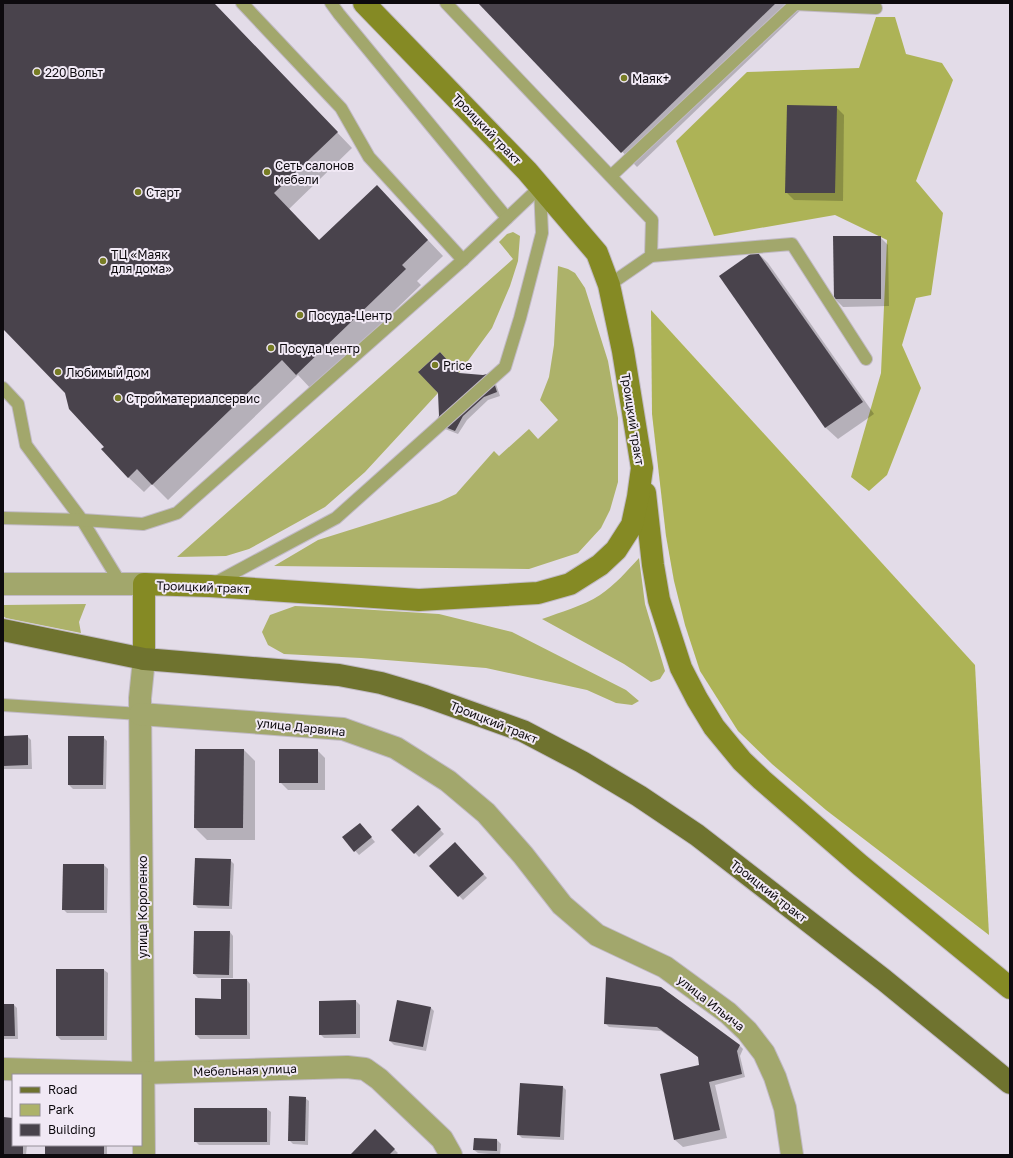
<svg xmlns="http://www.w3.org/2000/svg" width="1013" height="1158" font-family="'Golos Text',sans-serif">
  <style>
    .green { fill: #adb26a }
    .forest { fill: #adb356 }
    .shadow { fill: #0003 }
    .building { fill: #49434c }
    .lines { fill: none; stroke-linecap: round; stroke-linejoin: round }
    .service-casing { stroke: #c1bac5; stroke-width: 14 }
    .minor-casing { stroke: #c1bac5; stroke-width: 24 }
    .secondary-casing { stroke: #c1bac5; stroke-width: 24 }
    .primary-casing { stroke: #c1bac5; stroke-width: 24 }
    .service { stroke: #a2a76c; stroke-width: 12 }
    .minor { stroke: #a2a76c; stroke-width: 22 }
    .secondary { stroke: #858a24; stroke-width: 22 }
    .primary { stroke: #6f732f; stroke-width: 22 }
    .poi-dot { fill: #777c25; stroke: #f1e9f5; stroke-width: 1.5 }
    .labels { text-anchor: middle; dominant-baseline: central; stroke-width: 4; stroke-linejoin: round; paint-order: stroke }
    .poi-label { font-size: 12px; fill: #0d0a0e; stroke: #f1e9f5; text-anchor: start }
    .street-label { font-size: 12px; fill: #0d0a0e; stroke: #f1e9f5 }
  </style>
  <rect width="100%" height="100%" fill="#e3dce8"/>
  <g class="green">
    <path d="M513,232l7,4 -2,25 -8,25 -18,42 -33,45 -19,-21 -21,19 19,22 -73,79 -40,35 -76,42 -23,7 -49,1 336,-298 -14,-17 8,-8z"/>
    <path d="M558,266l10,3 7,4 10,15 23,73 10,57v64l-8,28 -9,18 -23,25 -49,16 -255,-3 44,-26 121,-38 17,-8 38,-43 5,5 30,-27 9,10 20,-19 -18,-20 9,-23 5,-32z"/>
    <path d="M639,558l6,46 20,67 -5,8 -9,3 -27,-18 -82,-45c19,-7 41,-13 58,-24 15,-10 27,-24 39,-37z"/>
    <path d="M86,604l-7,18 2,11 -75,-15 -3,-2v-9l1,-2z"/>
    <path d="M295,606l47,2 97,6 73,18 114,58 13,11 -7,4 -16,-2 -29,-13 -101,-22 -125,-10 -77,-4 -16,-9 -6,-13 8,-17z"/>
  </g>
  <g class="forest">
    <path d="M876,17h19l11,37 36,9 11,17 -37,101 27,32 -12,82 -15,3 -14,47 19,43 -34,87 -18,16 -18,-14 30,-104 6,-133 -52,-25 -121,21 -38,-95 71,-69 112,-4z"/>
    <path d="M651,310l324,355 14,270 -163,-125 -54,-46 -34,-33 -38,-60 -15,-46 -11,-44 -8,-45 -14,-122z"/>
  </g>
  <g class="shadow">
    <path d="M3,3h211l138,145 -63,61 31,32 72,-39 51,54 -26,25 4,4 -109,105 -14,-15 -130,125 -16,-16 -8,8 -16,-15 -62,-84 -63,-65z"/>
    <path d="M479,3h329l-171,164z"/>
    <path d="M836,107l8,8 -1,86 -49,-1 -8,-8z"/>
    <path d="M880,237l8,8 1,61 -46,1 -8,-8z"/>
    <path d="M756,251l12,12 106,151 -36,25 -12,-11 -106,-152z"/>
    <path d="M494,378l6,18 -12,4 -21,20 -9,14 -18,-7z"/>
    <path d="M27,736l4,4 1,29h-29v-32z"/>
    <path d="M103,737l4,4 -1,48h-33l-4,-4z"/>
    <path d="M196,750h48l11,11v79h-48l-12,-12z"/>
    <path d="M317,750l8,8v32h-37l-8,-8z"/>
    <path d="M418,806l26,28 -25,23 -26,-27z"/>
    <path d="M363,828l12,14 -16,13 -16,-18z"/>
    <path d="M455,844l32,34 -24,22 -32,-34z"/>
    <path d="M230,860l4,4 -2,45 -34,-1 -4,-4z"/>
    <path d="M104,865l4,4 -1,44h-40l-4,-4z"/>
    <path d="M230,932l3,4v42h-35l-4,-4z"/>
    <path d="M57,970h47l4,3 -1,67h-46l-4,-4z"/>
    <path d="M607,978l132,67 4,4 -3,7 5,21 -30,8 12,53 -44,9 -8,-7 26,-74 -2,-9 -38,-26 -52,-4 -4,-4z"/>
    <path d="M247,980l3,4v55h-50l-4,-4z"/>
    <path d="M356,1001l4,4v33h-36l-4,-4z"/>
    <path d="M3,1005h11l3,3 1,31h-15z"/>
    <path d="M430,1007l4,4 -8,40 -32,-6 -4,-4z"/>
    <path d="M563,1087l3,3 -2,50 -42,-2 -4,-4z"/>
    <path d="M305,1098l4,3 -1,44 -15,-1 -4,-4z"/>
    <path d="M267,1109l4,3 -1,33h-71l-4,-4z"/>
    <path d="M3,1118l10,1v26h14l-1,10h-23z"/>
    <path d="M375,1131l23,22 -2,2h-43z"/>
    <path d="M497,1140l4,4 -1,11 -22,-2 -4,-3z"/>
    <rect x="46" y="1145" width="61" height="10"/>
  </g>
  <g class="building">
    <path d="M3,3h211l124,129 -64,61 45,47 58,-55 51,55 -26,25 4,4 -110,106 -14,-15 -130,125 -15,-16 -9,9 -27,-29 3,-2 -35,-38 -4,-16 -62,-64z"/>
    <path d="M478,3h298l-155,150z"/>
    <path d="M787,105l50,1 -2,87h-50z"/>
    <path d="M833,236h48v63h-47z"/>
    <path d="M756,250l107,152 -38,26 -106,-152z"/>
    <path d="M440,352l19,21 24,2 8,-2 6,19 -13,5 -21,19 -8,15 -20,-8 4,-7 -1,-23 -20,-21z"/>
    <path d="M28,735v30l-25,1v-30z"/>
    <path d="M68,736h36l-1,49h-35z"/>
    <path d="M195,749h49l-1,79h-49z"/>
    <rect x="279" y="749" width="39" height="34"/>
    <path d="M418,805l23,24 -27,25 -23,-24z"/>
    <path d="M360,823l12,14 -18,15 -12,-15z"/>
    <path d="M455,842l29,32 -26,23 -29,-31z"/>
    <path d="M195,858l36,1 -2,47 -36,-1z"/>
    <path d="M63,864h41v46h-42z"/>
    <path d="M194,931h36l-1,44 -36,-1z"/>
    <rect x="56" y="969" width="48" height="67"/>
    <path d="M606,977l55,10 79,58 -3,6 5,23 -33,8 11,48 -46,10 -14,-66 39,-9 -1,-8 -41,-30 -53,-3z"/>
    <path d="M221,979h26v56h-52v-37l26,1z"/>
    <path d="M356,1000v34l-37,1v-34z"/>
    <path d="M397,1000l34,7 -8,40 -34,-6z"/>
    <path d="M3,1004h11l1,32h-12z"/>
    <path d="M520,1083l43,3 -3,51 -43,-2z"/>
    <path d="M289,1096l17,1 -1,44h-17z"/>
    <rect x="194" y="1108" width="73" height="34"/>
    <path d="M3,1117l10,1v27h10v10h-20z"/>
    <path d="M375,1129l20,20 -6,6h-37l-1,-1z"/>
    <path d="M474,1138l23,1v12l-24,-1z"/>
    <rect x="45" y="1145" width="59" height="10"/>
  </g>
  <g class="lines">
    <defs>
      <g id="service">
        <path d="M242,3l99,105 28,49 94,103"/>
        <path d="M331,3l8,11 168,204"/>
        <path d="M446,3l206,217 -1,36 -42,29"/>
        <path d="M611,176l184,-172 81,4"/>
        <path d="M651,256l141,-12 74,115"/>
        <path d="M3,388l15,16 8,41 56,75 39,64"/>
        <path d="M3,518l79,2 61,4 34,-11 286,-253 77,-73"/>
        <path d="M213,584l123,-66 169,-151 15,-49 22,-85 -2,-45"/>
        <path d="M3,705l137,9"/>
      </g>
      <g id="minor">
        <path d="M3,584h141"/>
        <path d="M144,659l-4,39 4,457"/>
        <path d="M140,714l203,15 53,19 52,33 38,32 37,42 39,50 35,30 68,32 63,46 19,18 17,22 11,24 10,31 7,47"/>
        <path d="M3,1069l140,4 204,-6 18,2 14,10 63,60 9,16"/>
      </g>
      <g id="secondary">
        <path d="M645,493l8,72 6,35 22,68 16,31 17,28 28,34 20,19 98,85 150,123"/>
        <path d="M144,659v-75l66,2 209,14 119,-7 32,-9 30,-19 16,-15 16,-25 6,-28 4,-29 -19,-117 -14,-66 -12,-32 -70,-82 -163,-168"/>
      </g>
      <path id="primary" d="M3,630l141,29 195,16 42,8 44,13 98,35 59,31 57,34 58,39 187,145 126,103"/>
    </defs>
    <use href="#service" class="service-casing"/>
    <use href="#minor" class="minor-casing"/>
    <use href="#secondary" class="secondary-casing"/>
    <use href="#primary" class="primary-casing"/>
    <use href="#service" class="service"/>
    <use href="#minor" class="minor"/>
    <use href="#secondary" class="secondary"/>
    <use href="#primary" class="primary"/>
  </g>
  <g class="poi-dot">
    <circle cx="37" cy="72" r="4"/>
    <circle cx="624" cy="78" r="4"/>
    <circle cx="267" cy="172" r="4"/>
    <circle cx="138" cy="192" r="4"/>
    <circle cx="103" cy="261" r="4"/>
    <circle cx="300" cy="315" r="4"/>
    <circle cx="271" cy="348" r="4"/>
    <circle cx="435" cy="365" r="4"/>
    <circle cx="58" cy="372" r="4"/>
    <circle cx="118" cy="398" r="4"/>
  </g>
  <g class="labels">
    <g class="poi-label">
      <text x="45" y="72">220 Вольт</text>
      <text x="632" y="78">Маяк+</text>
      <text x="275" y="165">Сеть салонов<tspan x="275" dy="14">мебели</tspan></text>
      <text x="146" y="192">Старт</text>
      <text x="111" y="254">ТЦ «Маяк<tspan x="111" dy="14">для дома»</tspan></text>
      <text x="308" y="315">Посуда-Центр</text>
      <text x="279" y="348">Посуда центр</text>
      <text x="443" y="365">Price</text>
      <text x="66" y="372">Любимый дом</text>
      <text x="126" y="398">Стройматериалсервис</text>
    </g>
    <g class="street-label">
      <text transform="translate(487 129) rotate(46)">Троицкий тракт</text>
      <text transform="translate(633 419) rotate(81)">Троицкий тракт</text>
      <text transform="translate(203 587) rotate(2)">Троицкий тракт</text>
      <text transform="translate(494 722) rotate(22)">Троицкий тракт</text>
      <text transform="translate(301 727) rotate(6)">улица Дарвина</text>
      <text transform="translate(769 891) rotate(38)">Троицкий тракт</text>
      <text transform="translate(142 907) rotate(-90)">улица Короленко</text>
      <text transform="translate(711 1003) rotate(38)">улица Ильича</text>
      <text transform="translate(245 1070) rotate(-2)">Мебельная улица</text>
    </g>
  </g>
  <rect width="1013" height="1158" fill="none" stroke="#0d0a0e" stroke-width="8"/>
  <rect x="12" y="1074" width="130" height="72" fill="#f1e9f5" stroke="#969099"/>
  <rect x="20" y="1087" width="20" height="6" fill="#6f732f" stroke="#969099"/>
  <text x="48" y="1094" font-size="12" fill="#0d0a0e">Road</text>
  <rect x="20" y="1104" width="20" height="12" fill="#adb26a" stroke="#969099"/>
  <text x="48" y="1114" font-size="12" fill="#0d0a0e">Park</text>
  <rect x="20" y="1124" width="20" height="12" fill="#49434c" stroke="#969099"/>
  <text x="48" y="1134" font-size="12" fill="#0d0a0e">Building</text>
</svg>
